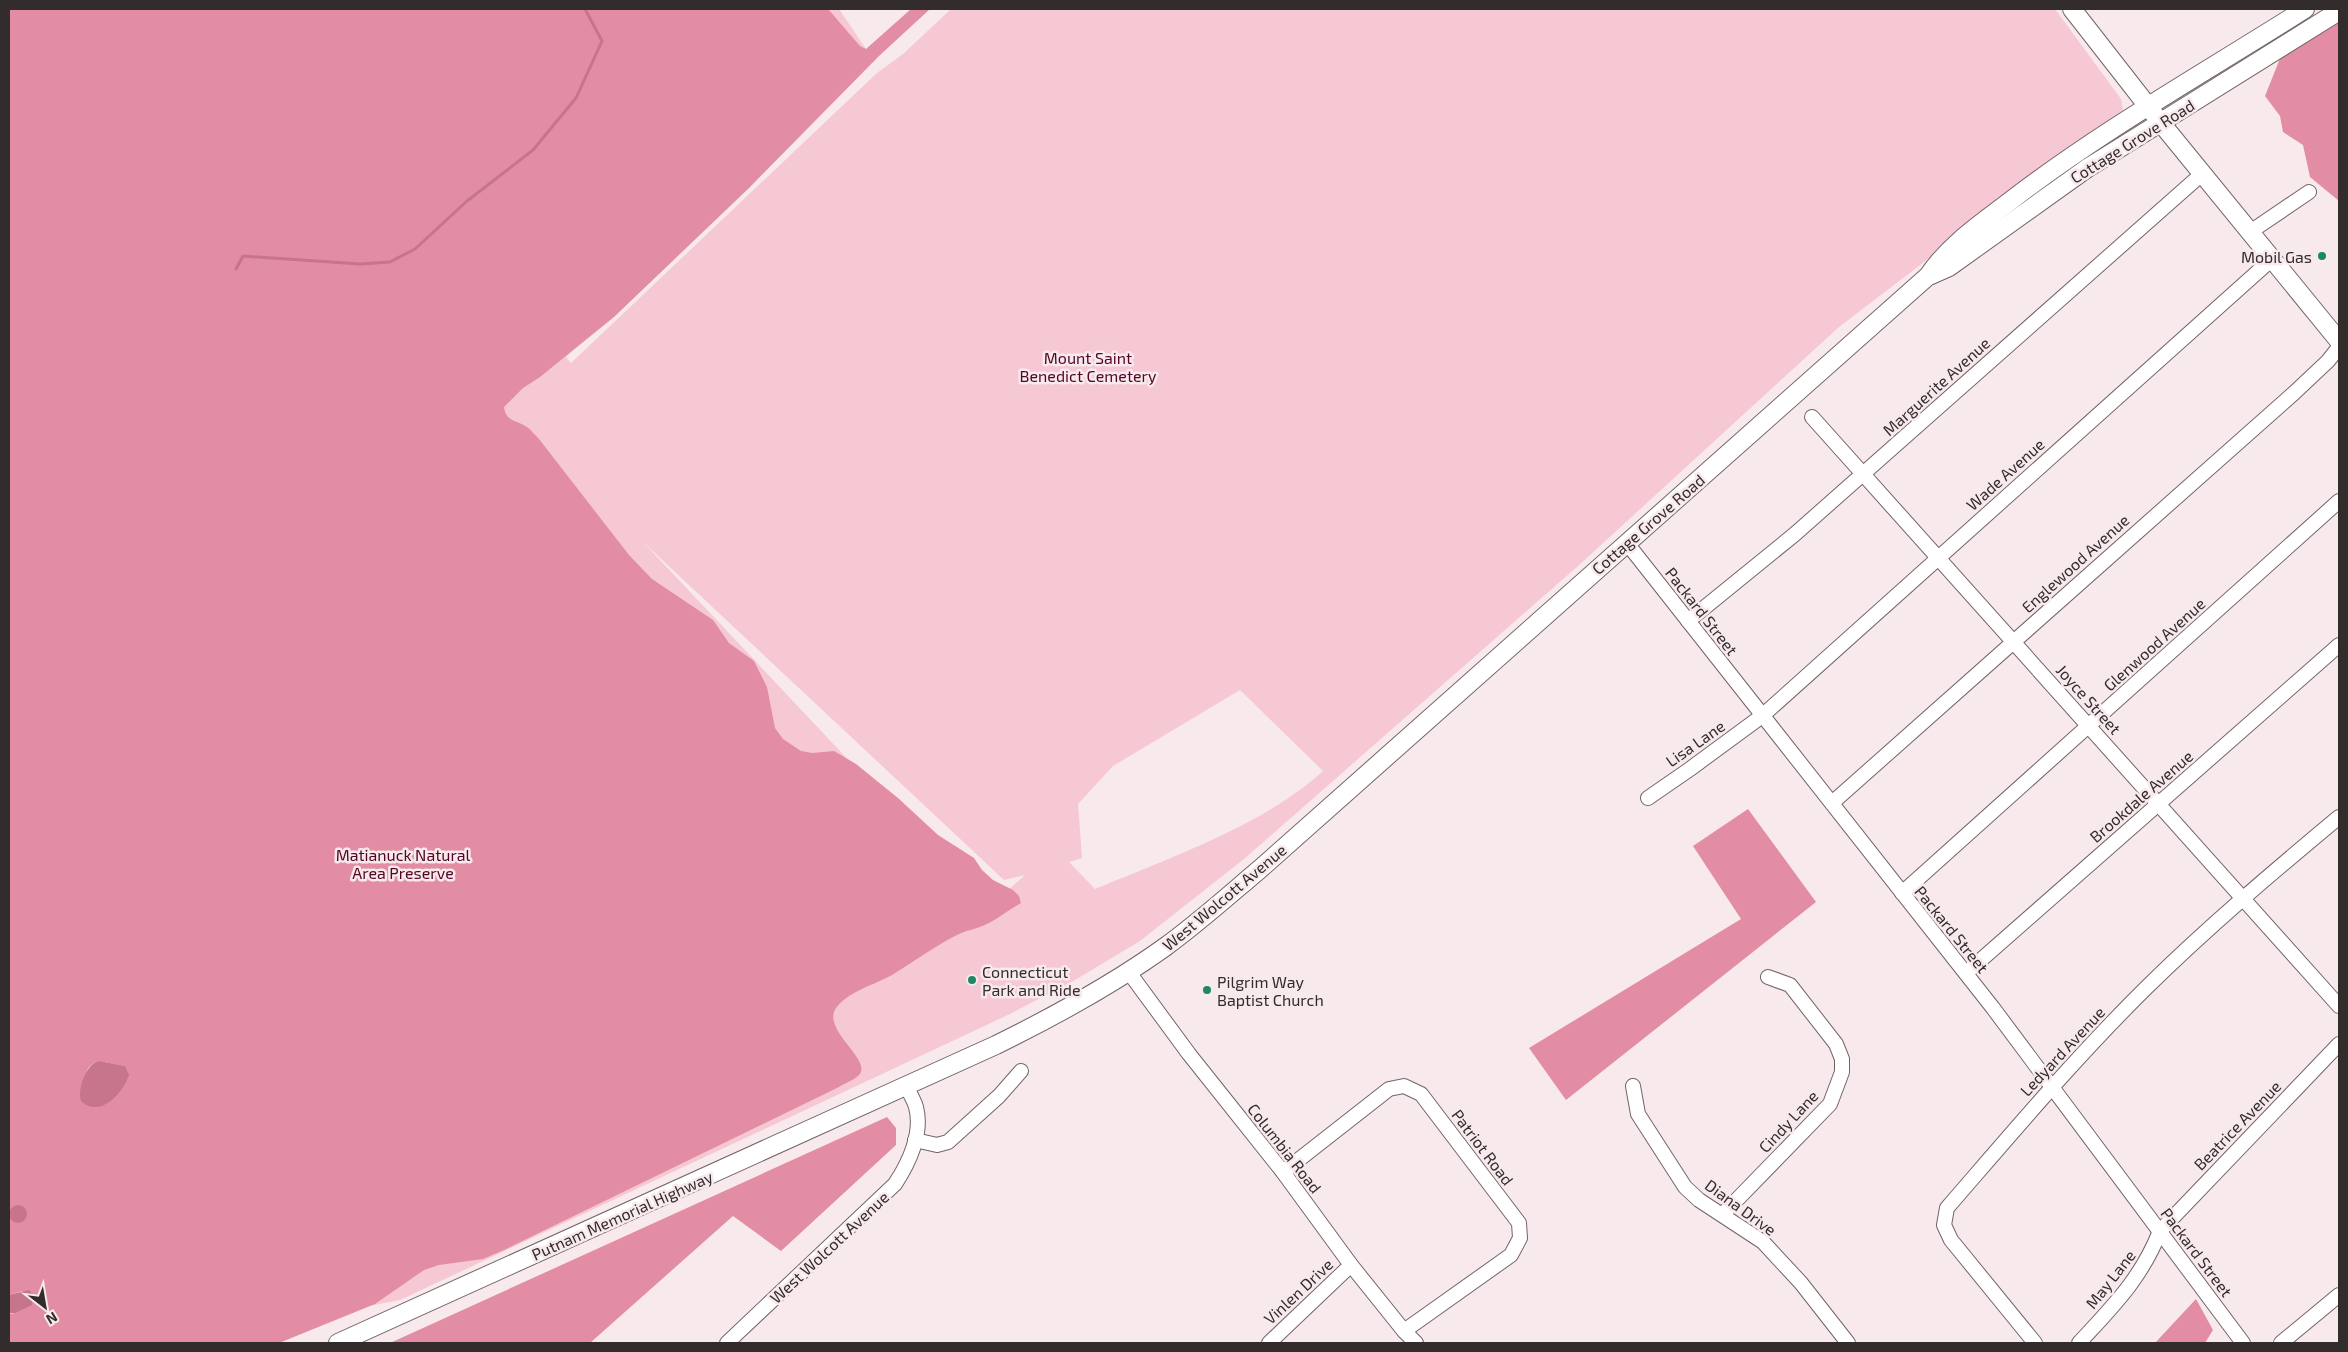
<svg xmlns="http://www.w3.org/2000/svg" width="2348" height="1352" font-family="'Exo 2',sans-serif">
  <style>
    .green { fill: #f6c8d3; fill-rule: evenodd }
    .forest { fill: #e28da3; fill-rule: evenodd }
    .water { fill: #c7758b }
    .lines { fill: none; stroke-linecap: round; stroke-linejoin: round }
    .stream { stroke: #c7758b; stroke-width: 3 }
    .minor-casing { stroke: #726568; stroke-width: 16 }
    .major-casing { stroke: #726568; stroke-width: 20 }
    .minor { stroke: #fff; stroke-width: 14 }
    .major { stroke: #fff; stroke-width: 18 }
    .poi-dot { fill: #1c8865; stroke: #f8e9ec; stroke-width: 2 }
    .labels { text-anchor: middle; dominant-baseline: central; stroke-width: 5; stroke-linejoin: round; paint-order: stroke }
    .street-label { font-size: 16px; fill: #322c2d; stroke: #f8e9ec }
    .poi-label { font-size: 16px; fill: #322c2d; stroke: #f8e9ec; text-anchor: start }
    .park-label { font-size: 16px; fill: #520525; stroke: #f8e9ec }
  </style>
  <rect width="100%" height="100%" fill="#f8e9ec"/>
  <path class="green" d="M9,9h830l29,43 -302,305 5,6 306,-290 26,-19 48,-45h1104l66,90 2,11 -284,217 -261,239 -334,293 -104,82 -65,39 -65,34 -610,286 -220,43 -171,-18zM643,542l361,338 21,-5 -37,33zM1240,690l83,81c-59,54 -154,87 -228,118l-26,-27 13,-4 -4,-54 35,-38z"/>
  <g class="forest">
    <path d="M9,9h819l32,37 6,3 45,-40h19l-51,47 -130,132 -135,129 -74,60 -17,11 -19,19c2,15 12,13 23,20 4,3 8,8 12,12l90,116 23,24 61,41 16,23 25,18 13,26 8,41 8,11 18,12 11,2 22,-2 22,13 42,34 40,37 36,23 8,12 11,10 20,10 6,6 2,7c-11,6 -21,14 -32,20 -11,6 -24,7 -36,14 -21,11 -41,26 -61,38 -18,10 -43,16 -56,33 -15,22 37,52 23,67 -5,5 -14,8 -20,12l-335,163 -21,9 -44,6 -15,5 -49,34 -96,39h-270v-29l7,-1 15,-8 -9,-14 -13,4zM99,1061l26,5 -5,24 -6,8 -33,-11c5,-11 4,-22 18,-26z"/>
    <path d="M2339,19v182l-29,-24 -7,-32 -20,-13 -3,-16 -15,-20 16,-40z"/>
    <path d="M1748,809l68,93 -250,198 -37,-52 212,-129 -48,-73z"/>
    <path d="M887,1117l9,11v17l-115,106 -48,-35 -143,127h-200z"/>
    <path d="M2196,1299l17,31 -8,13h-50z"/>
  </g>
  <g class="water">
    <path d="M99,1061l26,5 4,9c-6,18 -29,44 -48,26 -4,-12 5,-37 18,-40z"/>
    <circle cx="18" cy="1214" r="9"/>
    <path d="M29,1290l4,5 -1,10 -16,8h-7v-18z"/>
  </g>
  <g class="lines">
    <path class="stream" d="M236,269l7,-13 117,8 30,-2 25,-13 52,-48 66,-51 43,-52 26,-57 -17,-32"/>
    <defs>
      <g id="minor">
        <path d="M2250,232l59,-40"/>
        <path d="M1812,417l527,589"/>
        <path d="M1626,542l367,466 250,335"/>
        <path d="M1688,621l107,-87 408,-361"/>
        <path d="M1648,798l42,-29 72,-53 510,-457"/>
        <path d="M1832,803l462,-410 34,-32 11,-14"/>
        <path d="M1902,893l437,-392"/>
        <path d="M1128,971l61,83 94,118 68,93 53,66 12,12"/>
        <path d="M1966,973l373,-328"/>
        <path d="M1633,1086l5,28 47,73 14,13 64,42 38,41 47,60"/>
        <path d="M915,1140l22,5 11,-3 51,-46 22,-25"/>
        <path d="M1283,1172l106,-83 15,-3 17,8 98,129 1,15 -9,17 -107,76"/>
        <path d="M1723,1214l107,-110 12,-32v-13l-6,-15 -46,-59 -22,-8"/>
        <path d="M727,1343l168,-159c14,-21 28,-51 21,-77 -2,-7 -7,-15 -10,-21"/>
        <path d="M1269,1343l82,-78"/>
        <path d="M2035,1343l-84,-103 -7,-15 3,-17c65,-75 129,-151 200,-221 61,-60 126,-115 192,-170"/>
        <path d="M2079,1343c34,-37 62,-64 81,-112l179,-187"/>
        <path d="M2281,1343l58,-48"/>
      </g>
      <g id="major">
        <path d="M2072,9l89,114 178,218"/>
        <path d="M1931,275l18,-8 137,-98 253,-158"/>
        <path d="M338,1343l658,-298c59,-29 116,-60 169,-98 33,-24 63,-51 95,-78l668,-593c21,-31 52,-52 81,-74 93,-72 197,-130 296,-193"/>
      </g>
    </defs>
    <use href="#minor" class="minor-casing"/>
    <use href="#major" class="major-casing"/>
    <use href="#minor" class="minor"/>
    <use href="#major" class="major"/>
  </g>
  <g class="poi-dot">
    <circle cx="2322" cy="256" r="5"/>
    <circle cx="972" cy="980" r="5"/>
    <circle cx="1207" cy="990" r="5"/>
  </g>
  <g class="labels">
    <g class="street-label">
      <text transform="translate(2132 141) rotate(-32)">Cottage Grove Road</text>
      <text transform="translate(1936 386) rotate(-42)">Marguerite Avenue</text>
      <text transform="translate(2005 474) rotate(-42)">Wade Avenue</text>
      <text transform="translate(1648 524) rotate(-41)">Cottage Grove Road</text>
      <text transform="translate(2075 563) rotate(-42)">Englewood Avenue</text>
      <text transform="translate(1702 611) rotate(52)">Packard Street</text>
      <text transform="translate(2154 644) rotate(-42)">Glenwood Avenue</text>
      <text transform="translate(2089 699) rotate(48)">Joyce Street</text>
      <text transform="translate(1695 743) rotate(-35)">Lisa Lane</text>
      <text transform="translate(2141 796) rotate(-41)">Brookdale Avenue</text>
      <text transform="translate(1224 897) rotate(-40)">West Wolcott Avenue</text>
      <text transform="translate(1952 929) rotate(51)">Packard Street</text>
      <text transform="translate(2062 1051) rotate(-47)">Ledyard Avenue</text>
      <text transform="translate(1788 1121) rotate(-47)">Cindy Lane</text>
      <text transform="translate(2237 1125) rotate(-46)">Beatrice Avenue</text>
      <text transform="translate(1483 1147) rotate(53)">Patriot Road</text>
      <text transform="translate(1285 1148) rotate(52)">Columbia Road</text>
      <text transform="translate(1741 1207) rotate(36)">Diana Drive</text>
      <text transform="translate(622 1215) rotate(-24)">Putnam Memorial Highway</text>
      <text transform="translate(829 1247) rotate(-43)">West Wolcott Avenue</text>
      <text transform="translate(2197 1252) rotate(53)">Packard Street</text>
      <text transform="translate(2110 1279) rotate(-52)">May Lane</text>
      <text transform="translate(1298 1291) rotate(-43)">Vinlen Drive</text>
    </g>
    <g class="poi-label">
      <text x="2312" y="256" text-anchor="end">Mobil Gas</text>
      <text x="982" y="971">Connecticut<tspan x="982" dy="18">Park and Ride</tspan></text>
      <text x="1217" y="981">Pilgrim Way<tspan x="1217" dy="18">Baptist Church</tspan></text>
    </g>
    <g class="park-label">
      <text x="1088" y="357">Mount Saint<tspan x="1088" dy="18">Benedict Cemetery</tspan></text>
      <text x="403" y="854">Matianuck Natural<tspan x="403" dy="18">Area Preserve</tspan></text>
    </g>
  </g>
  <rect width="2348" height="1352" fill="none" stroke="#322c2d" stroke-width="20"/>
  <g transform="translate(45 1307) rotate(149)" stroke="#f8e9ec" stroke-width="4" paint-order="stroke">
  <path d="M0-4L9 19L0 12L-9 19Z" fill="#322c2d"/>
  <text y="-8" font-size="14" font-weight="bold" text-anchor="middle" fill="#322c2d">N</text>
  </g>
</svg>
